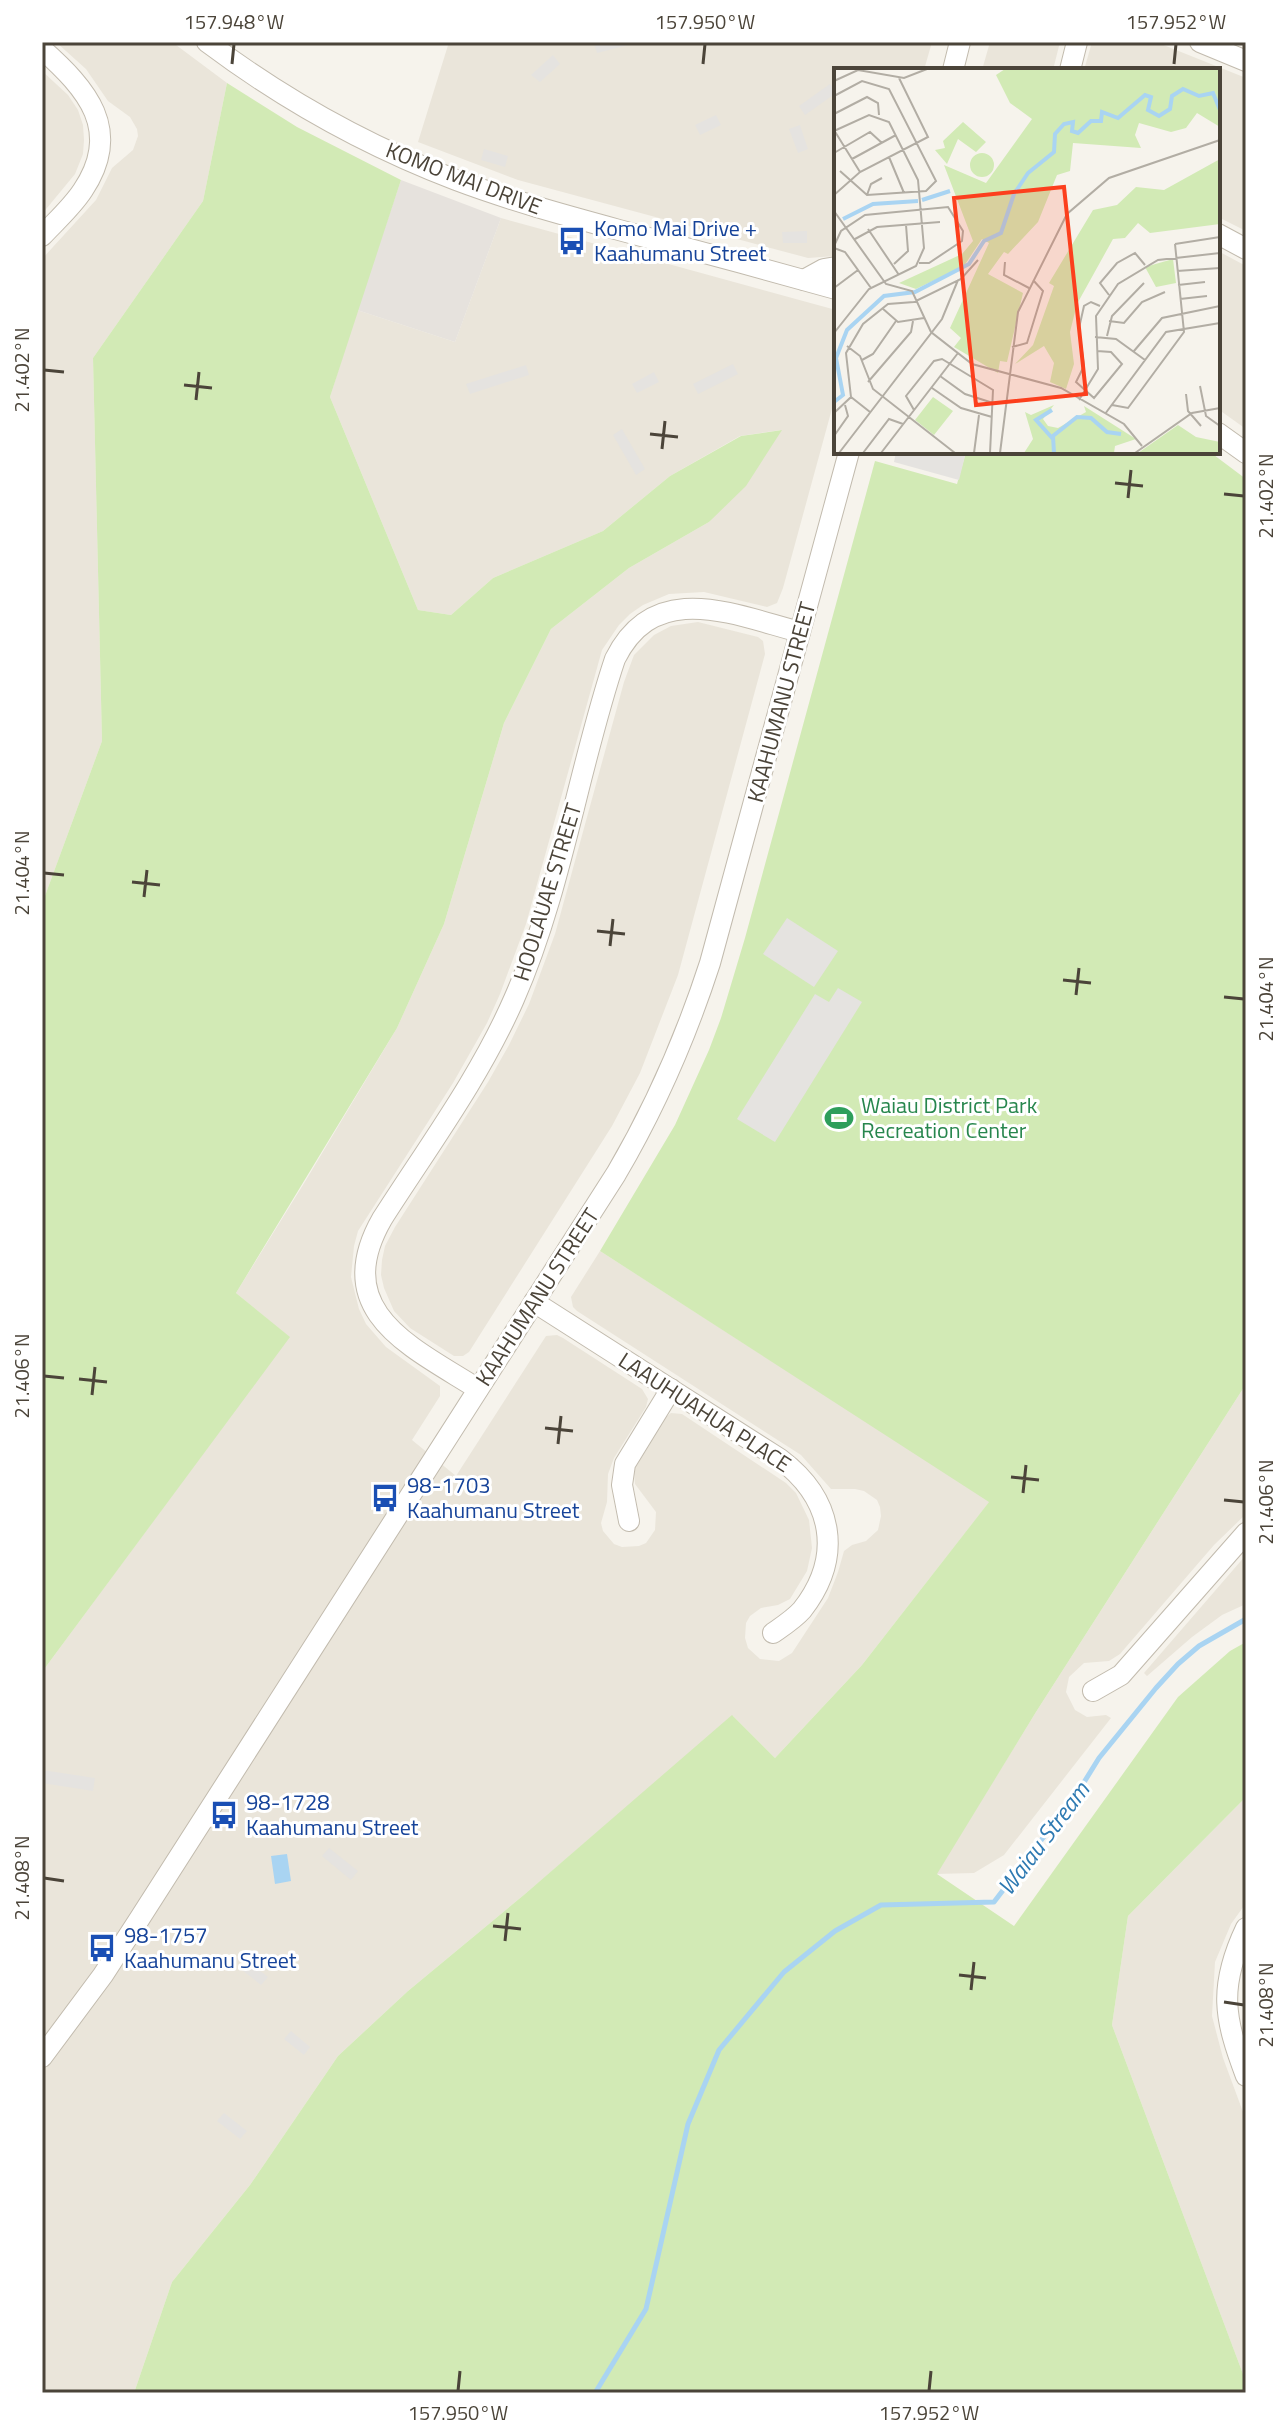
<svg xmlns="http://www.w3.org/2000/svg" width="1288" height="2435" font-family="'Titillium Web',sans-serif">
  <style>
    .residential { fill: #eae5da }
    .industrial { fill: #e6e2dd }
    .green { fill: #d2eab5 }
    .parking { fill: #e5e3e0 }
    .water { fill: #a9d4f2 }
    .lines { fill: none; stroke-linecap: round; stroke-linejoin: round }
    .stream { stroke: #a9d4f2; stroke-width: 5 }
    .minor-casing { stroke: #c2bbae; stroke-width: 22 }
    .minor { stroke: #fff; stroke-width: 20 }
    .ticks { fill: none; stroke: #4b4439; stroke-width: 3 }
    .labels { text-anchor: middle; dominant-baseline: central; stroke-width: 6; stroke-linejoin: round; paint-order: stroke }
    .street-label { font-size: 22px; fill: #4b4439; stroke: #fff }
    .transit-label { font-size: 22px; fill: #164399; stroke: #fff; text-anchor: start }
    .leisure-label { font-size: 22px; fill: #27864d; stroke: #fff; text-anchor: start }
    .water-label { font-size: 24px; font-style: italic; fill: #2e7ab2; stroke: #fff }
    .inset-river { fill: none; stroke: #a9d4f2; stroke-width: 4 }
    .inset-road { fill: none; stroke: #b2ada4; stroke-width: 2 }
    .view { fill: #fc3f1d; fill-opacity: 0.15; stroke: #fc3f1d; stroke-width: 4 }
    .inset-edge { fill: none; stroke: #4b4439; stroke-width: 4 }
    .neatline { fill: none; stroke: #4b4439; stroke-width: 3 }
    .ticks-label { font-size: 20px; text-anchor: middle; fill: #4b4439 }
  </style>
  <rect width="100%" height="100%" fill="#f6f3ec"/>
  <g class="residential">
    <path d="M56,42h116l55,41 -24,118 -110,157 9,383 -60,163v-645l54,-59 16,-32 21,-18 5,-14 -1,-7 -7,-12 -22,-16 -22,-32z"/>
    <path d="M449,42h483l-8,28h-88v186l-28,2 -290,-78 -100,-38z"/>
    <path d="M990,42h70l-7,28h-71z"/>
    <path d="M1092,42h64l90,36v153l-28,-14v-147h-134z"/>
    <path d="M42,71l26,24 10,15 5,15 1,15 -1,14 -8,20 -33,40z"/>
    <path d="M501,218l335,92v84l-53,194 -6,15 -10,4 -63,-15 -35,2 -26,11 -13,9 -11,11 -17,25 -76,274 -26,70 -13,29 -34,60 -95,148 -4,15 -3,31 8,32 7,15 20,23 54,39v10l-28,44 44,36 90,-140 11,-1 6,3 79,51 6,10 -2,8 -32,51 -6,16 -1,28 -6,21 2,8 11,13 8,3 17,-1 7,-3 9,-13 1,-18 -21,-28 -1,-14 32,-53 5,-4 11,1 104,69 10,10 13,27 3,28 -5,23 -17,28 -12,6 -17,3 -11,8 -4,7 -1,15 3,10 12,11 19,2 13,-8 36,-55 10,-26 6,-21 8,-6 14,-4 12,-11 3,-14 -1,-9 -3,-7 -13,-9 -9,-2h-24l-30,-34 -224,-144 -4,-4 -2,-10 29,-46 390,250 -128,164 -87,93 -42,-42 -208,178 -117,97 -70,65 -88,129 -78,97 -38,111h-92v-721l247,-335 -53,-44 70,-113 91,-152 47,-104 60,-201 47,-94 78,-61 80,-46 72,-92 -41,6 -70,40 -67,55 -110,47 -42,37 -33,-5 -88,-213 27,-87 98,32z"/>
    <path d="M1218,251l28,15v163l-28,-20z"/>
    <path d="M698,622l60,15 5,4 2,13 -87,321 -38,98 -28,53 -143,226 -6,4h-9l-44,-28 -16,-17 -10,-23 -3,-13 1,-15 3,-14 10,-19 93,-145 21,-37 20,-41 26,-70 69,-252 10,-27 20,-20 17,-9z"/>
    <path d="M1246,1384v130l-32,31 -94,109 -11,7 -25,2 -15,14 -3,15 9,18 12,7 19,-2 5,3 -107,137 -30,18 -38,1 100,-162z"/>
    <path d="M1246,1555v49l-24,11 -30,22 -45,39 -3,-3z"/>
    <path d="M1246,1797v106l-15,21 -16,38 -3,54 11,42 23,62v262l-134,-357 16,-109z"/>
  </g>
  <path class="industrial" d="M401,180l100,38 -46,124 -98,-32z"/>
  <g class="green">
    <path d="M227,83l70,44 104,53 -71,217 88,213 33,5 42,-37 110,-47 67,-55 71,-40 41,-6 -36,56 -37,36 -80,46 -78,61 -47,94 -60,201 -47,104 -161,265 54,44 -248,335v-768l60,-163 -9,-383 110,-157z"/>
    <path d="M966,452h244l36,27v905l-210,328 -99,162 77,52 164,-229 52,-46 16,-9v155l-118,119 -16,109 134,357v11h-1112l38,-111 78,-97 88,-129 70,-65 117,-97 207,-179 43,43 87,-93 127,-163 -389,-251 75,-126 34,-75 12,-32 24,-80 130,-477 82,23z"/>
  </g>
  <g class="parking">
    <path d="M596,42h44l-43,11 -3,-10z"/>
    <path d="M553,55l7,9 -20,18 -9,-7z"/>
    <path d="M830,84l6,9 -31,22 -6,-9z"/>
    <path d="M716,115l5,10 -21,10 -5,-10z"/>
    <path d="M800,125l8,24 -10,4 -9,-24z"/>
    <path d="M484,149l24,7 -3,11 -24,-7z"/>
    <path d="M807,231v12h-24l-1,-11z"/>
    <path d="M733,364l5,10 -40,20 -5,-10z"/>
    <path d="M526,365l3,10 -59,19 -4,-10z"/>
    <path d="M654,372l5,10 -22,11 -5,-9z"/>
    <path d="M622,429l23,40 -9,6 -23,-40z"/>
    <path d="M896,452h70l-7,28 -65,-18z"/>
    <path d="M787,918l51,33 -24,36 -51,-33z"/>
    <path d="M838,988l24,14 -87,140 -38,-23 78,-125 14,8z"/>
    <path d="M42,1770l53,8 -2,13 -51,-8z"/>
    <path d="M329,1848l29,23 -7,9 -29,-24z"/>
    <path d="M249,1962l19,15 -7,8 -19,-15z"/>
    <path d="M291,2031l19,16 -6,8 -20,-16z"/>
    <path d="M224,2113l23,18 -7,8 -23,-18z"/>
  </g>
  <path class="water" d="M287,1854l4,27 -16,3 -4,-28z"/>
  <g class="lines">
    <path class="stream" d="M595,2393l51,-84 42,-185 31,-74 65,-78 51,-41 46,-26 113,-3 84,-110 21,-34 57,-70 22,-24 21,-18 47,-27"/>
    <defs>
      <g id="minor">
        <path d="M207,42c76,57 160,104 249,138 53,20 108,35 163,50 72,19 145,39 217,59"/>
        <path d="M1200,42l46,19"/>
        <path d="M42,49c45,40 81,81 41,141 -11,17 -27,31 -41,46"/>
        <path d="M953,70l7,-28"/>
        <path d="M1070,70l7,-28"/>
        <path d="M1218,234l28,15"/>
        <path d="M804,280l20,-11 12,-2"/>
        <path d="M1218,433l28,20"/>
        <path d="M534,1302l246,157c53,40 64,97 22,151 -8,9 -19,16 -29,23"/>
        <path d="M478,1389c-66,-42 -149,-77 -96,-170 46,-72 98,-142 132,-220 47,-106 64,-230 101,-340 40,-81 119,-44 185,-27"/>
        <path d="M629,1521l-7,-36 3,-21 46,-75"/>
        <path d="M1093,1691l28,-16 125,-142"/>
        <path d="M1246,1928c-28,59 -22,90 0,148"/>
        <path d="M42,2057l61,-82 37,-57 476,-744c40,-68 70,-137 94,-211l139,-511"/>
      </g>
    </defs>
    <use href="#minor" class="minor-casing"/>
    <use href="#minor" class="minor"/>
  </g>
  <path class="ticks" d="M232,64l2,-20M703,64l2,-20M1174,64l2,-20M44,370l20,2M184,385l28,3M196,400l3,-28M650,434l28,3M662,449l3,-28M1115,483l28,3M1224,494l20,2M1128,498l3,-28M44,873l20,2M132,882l28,3M144,897l3,-27M597,931l28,3M610,946l3,-27M1063,980l28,3M1076,995l3,-27M1224,997l20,2M44,1376l20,2M79,1379l28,3M92,1395l3,-28M545,1428l28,3M558,1444l3,-28M1011,1477l28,3M1023,1493l3,-28M1224,1500l20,2M44,1878l20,3M493,1926l28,3M505,1941l3,-28M959,1975l27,3M971,1990l3,-28M1224,2002l20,3M458,2391l2,-20M929,2391l2,-20"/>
  <defs>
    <symbol id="bus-bare" viewBox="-9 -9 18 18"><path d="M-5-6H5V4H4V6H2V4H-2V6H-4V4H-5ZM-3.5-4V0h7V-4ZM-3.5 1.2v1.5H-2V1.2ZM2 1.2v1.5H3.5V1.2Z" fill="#1a4fb4" stroke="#fff" stroke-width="2.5" paint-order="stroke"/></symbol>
    <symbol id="stadium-bare" viewBox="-9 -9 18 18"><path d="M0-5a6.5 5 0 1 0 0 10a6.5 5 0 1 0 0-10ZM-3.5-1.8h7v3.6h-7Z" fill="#2e9e5b" stroke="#fff" stroke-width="2.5" paint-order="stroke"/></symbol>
  </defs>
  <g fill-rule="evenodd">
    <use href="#bus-bare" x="552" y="221" width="40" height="40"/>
    <use href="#stadium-bare" x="819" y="1098" width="40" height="40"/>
    <use href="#bus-bare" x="365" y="1478" width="40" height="40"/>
    <use href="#bus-bare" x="204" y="1795" width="40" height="40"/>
    <use href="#bus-bare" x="82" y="1928" width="40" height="40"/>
  </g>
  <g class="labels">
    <g class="street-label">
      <text transform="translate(464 178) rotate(21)">KOMO MAI DRIVE</text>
      <text transform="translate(781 702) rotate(-75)">KAAHUMANU STREET</text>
      <text transform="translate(547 892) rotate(-73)">HOOLAUAE STREET</text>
      <text transform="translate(537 1297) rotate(-57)">KAAHUMANU STREET</text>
      <text transform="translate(705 1412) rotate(33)">LAAUHUAHUA PLACE</text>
    </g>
    <g class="transit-label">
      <text x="594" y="228">Komo Mai Drive +<tspan x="594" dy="25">Kaahumanu Street</tspan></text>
      <text x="407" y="1485">98-1703<tspan x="407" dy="25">Kaahumanu Street</tspan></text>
      <text x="246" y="1802">98-1728<tspan x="246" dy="25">Kaahumanu Street</tspan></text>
      <text x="124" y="1935">98-1757<tspan x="124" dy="25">Kaahumanu Street</tspan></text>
    </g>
    <g class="leisure-label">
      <text x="861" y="1105">Waiau District Park<tspan x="861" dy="25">Recreation Center</tspan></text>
    </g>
    <g class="water-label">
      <text transform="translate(1043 1838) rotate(-53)">Waiau Stream</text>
    </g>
  </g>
  <g transform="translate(834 68)">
    <rect width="386" height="386" fill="#f6f3ec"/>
    <path d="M171,1h215v58l-23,-14 -11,15 -15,4 -32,-9 -4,12 6,13 -68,-5 -3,28 -13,4 -19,47 -30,32 -4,-2 -16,22 35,19 -16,69 -7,-1 -2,12 -44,-26 7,-9 -11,-10 39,-85 -7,-4 -18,27 -48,23 -17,-6 63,-29 11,-13 -29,-76 42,18 46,-64 -22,-16 -14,-28zM129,54l23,20 -10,10 -18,-13 -11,25 -12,-14 10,-2 -2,-7zM136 97a12 12 0 1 1 24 0a12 12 0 1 1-24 0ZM386,91v65l-70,9 -12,-10 -13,15 -12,1 -36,65 -7,28 4,32 -8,25 -16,-7 4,-19 -10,-17 -29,18 18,-19 21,-59 -5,-3 44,-73 24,-5 19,-18 28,3zM339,191l3,24 -20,4 -11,-20zM99,329l20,14 -19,24 -19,-15zM220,337l-11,14 5,7 10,2 28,-16 -2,-6 52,33 -21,7 -1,7h-90l9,-14 -8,-27 6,3zM344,357l18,12 24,5v11h-82z" fill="#d2eab5"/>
    <path class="inset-river" d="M88,132l28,-9M9,151l30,-15 45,-3M0,334l9,-7 -7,-37 11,-28 37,-34 31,-4 54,-28 15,-23 17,-8 13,-39 14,-21 26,-21 1,-18 9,-10 9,-2 -1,9 6,2 13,-12h10l1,-9 16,6 27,-23 6,2 -3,13 11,6 11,-7 2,-13 11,-7 16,7 14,-3 7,17M218,342l-16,10 17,19M220,385l-1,-17 24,-19 14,1 16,14 14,2"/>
    <path class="inset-road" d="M0,13l24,-11 46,8 23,-9M0,28l28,-15 27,8 47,92 -10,10 -59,4 -27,-24M0,46l33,-17 11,6 1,12M0,62l26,42M0,63l35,-16 20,7 29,58 6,68 -8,18 -47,23 -35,44M0,85l36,-21 12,11M55,89l15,36M18,91l44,-24M0,127l26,-23 68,-35 -29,-59M33,127l4,-11 11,-6M0,143l52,73 26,7 19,41 41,32 89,24 63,36 18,22M34,161l31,46M21,171l22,-12 63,-5M341,176l45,-7M0,178l7,-15 24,-16 83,-8 15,24 -1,10 -33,22h-10M0,180l11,4 26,36M171,194l-1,13 25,13M60,196l14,-13 -2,-26M343,203l43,-3M344,217l27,-3M0,220l24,-18M275,227l-9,-12 17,-20 18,-10 10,12M346,231l27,-3M48,240l16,14 26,-4M275,253l15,2 18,-21 23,-10M273,268l5,-20 32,-33M261,269l21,2 29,21M13,278l13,10 13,33 82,64M178,279l15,-4 16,-52 -10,-11M263,283l14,1 11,12 -28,34 -18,-16 8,-16 -5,-38 5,-22 7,-4 9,4M300,283l28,-33 58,-12M28,292l11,-6 23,-33M106,308l25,18 28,9M34,314l43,-50 2,-11M366,318l6,30 14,10M98,320l29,20 31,9M352,326l2,17 13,15M17,329l19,15M245,332l19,-31 -2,-53 22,-32 40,-24 62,-7M278,337l16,3 56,-76 -9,-88M80,342l-8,-14 28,-35 8,-2 51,31 -3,63M0,345l17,-16 -5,-44 17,-29 25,-20 26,-2 47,-23 17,-19M271,346l61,-82 54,-9M0,368l14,-20 -3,-11M5,385l103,-134 16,-39M29,385l26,-34 14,5M47,385l77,-100M140,385l5,-38M166,385l18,-141 49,-98 42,-36 111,-38M301,385l57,-40 28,-5"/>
    <path class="view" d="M230,119l22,207 -110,11 -22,-207z"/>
    <rect width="386" height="386" class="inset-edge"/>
  </g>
  <rect width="1288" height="2435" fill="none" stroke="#ffffff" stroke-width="88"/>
  <rect x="44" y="44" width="1200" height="2347" class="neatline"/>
  <g class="ticks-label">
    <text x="234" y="29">157.948°W</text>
    <text x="705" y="29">157.950°W</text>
    <text x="1176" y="29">157.952°W</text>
    <text transform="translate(22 370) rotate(-90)" y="7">21.402°N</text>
    <text transform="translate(1266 496) rotate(-90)" y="7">21.402°N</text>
    <text transform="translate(22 873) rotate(-90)" y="7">21.404°N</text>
    <text transform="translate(1266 999) rotate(-90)" y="7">21.404°N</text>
    <text transform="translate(22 1376) rotate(-90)" y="7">21.406°N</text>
    <text transform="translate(1266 1502) rotate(-90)" y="7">21.406°N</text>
    <text transform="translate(22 1878) rotate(-90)" y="7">21.408°N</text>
    <text transform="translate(1266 2005) rotate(-90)" y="7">21.408°N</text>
    <text x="458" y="2420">157.950°W</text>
    <text x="929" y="2420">157.952°W</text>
  </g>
</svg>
